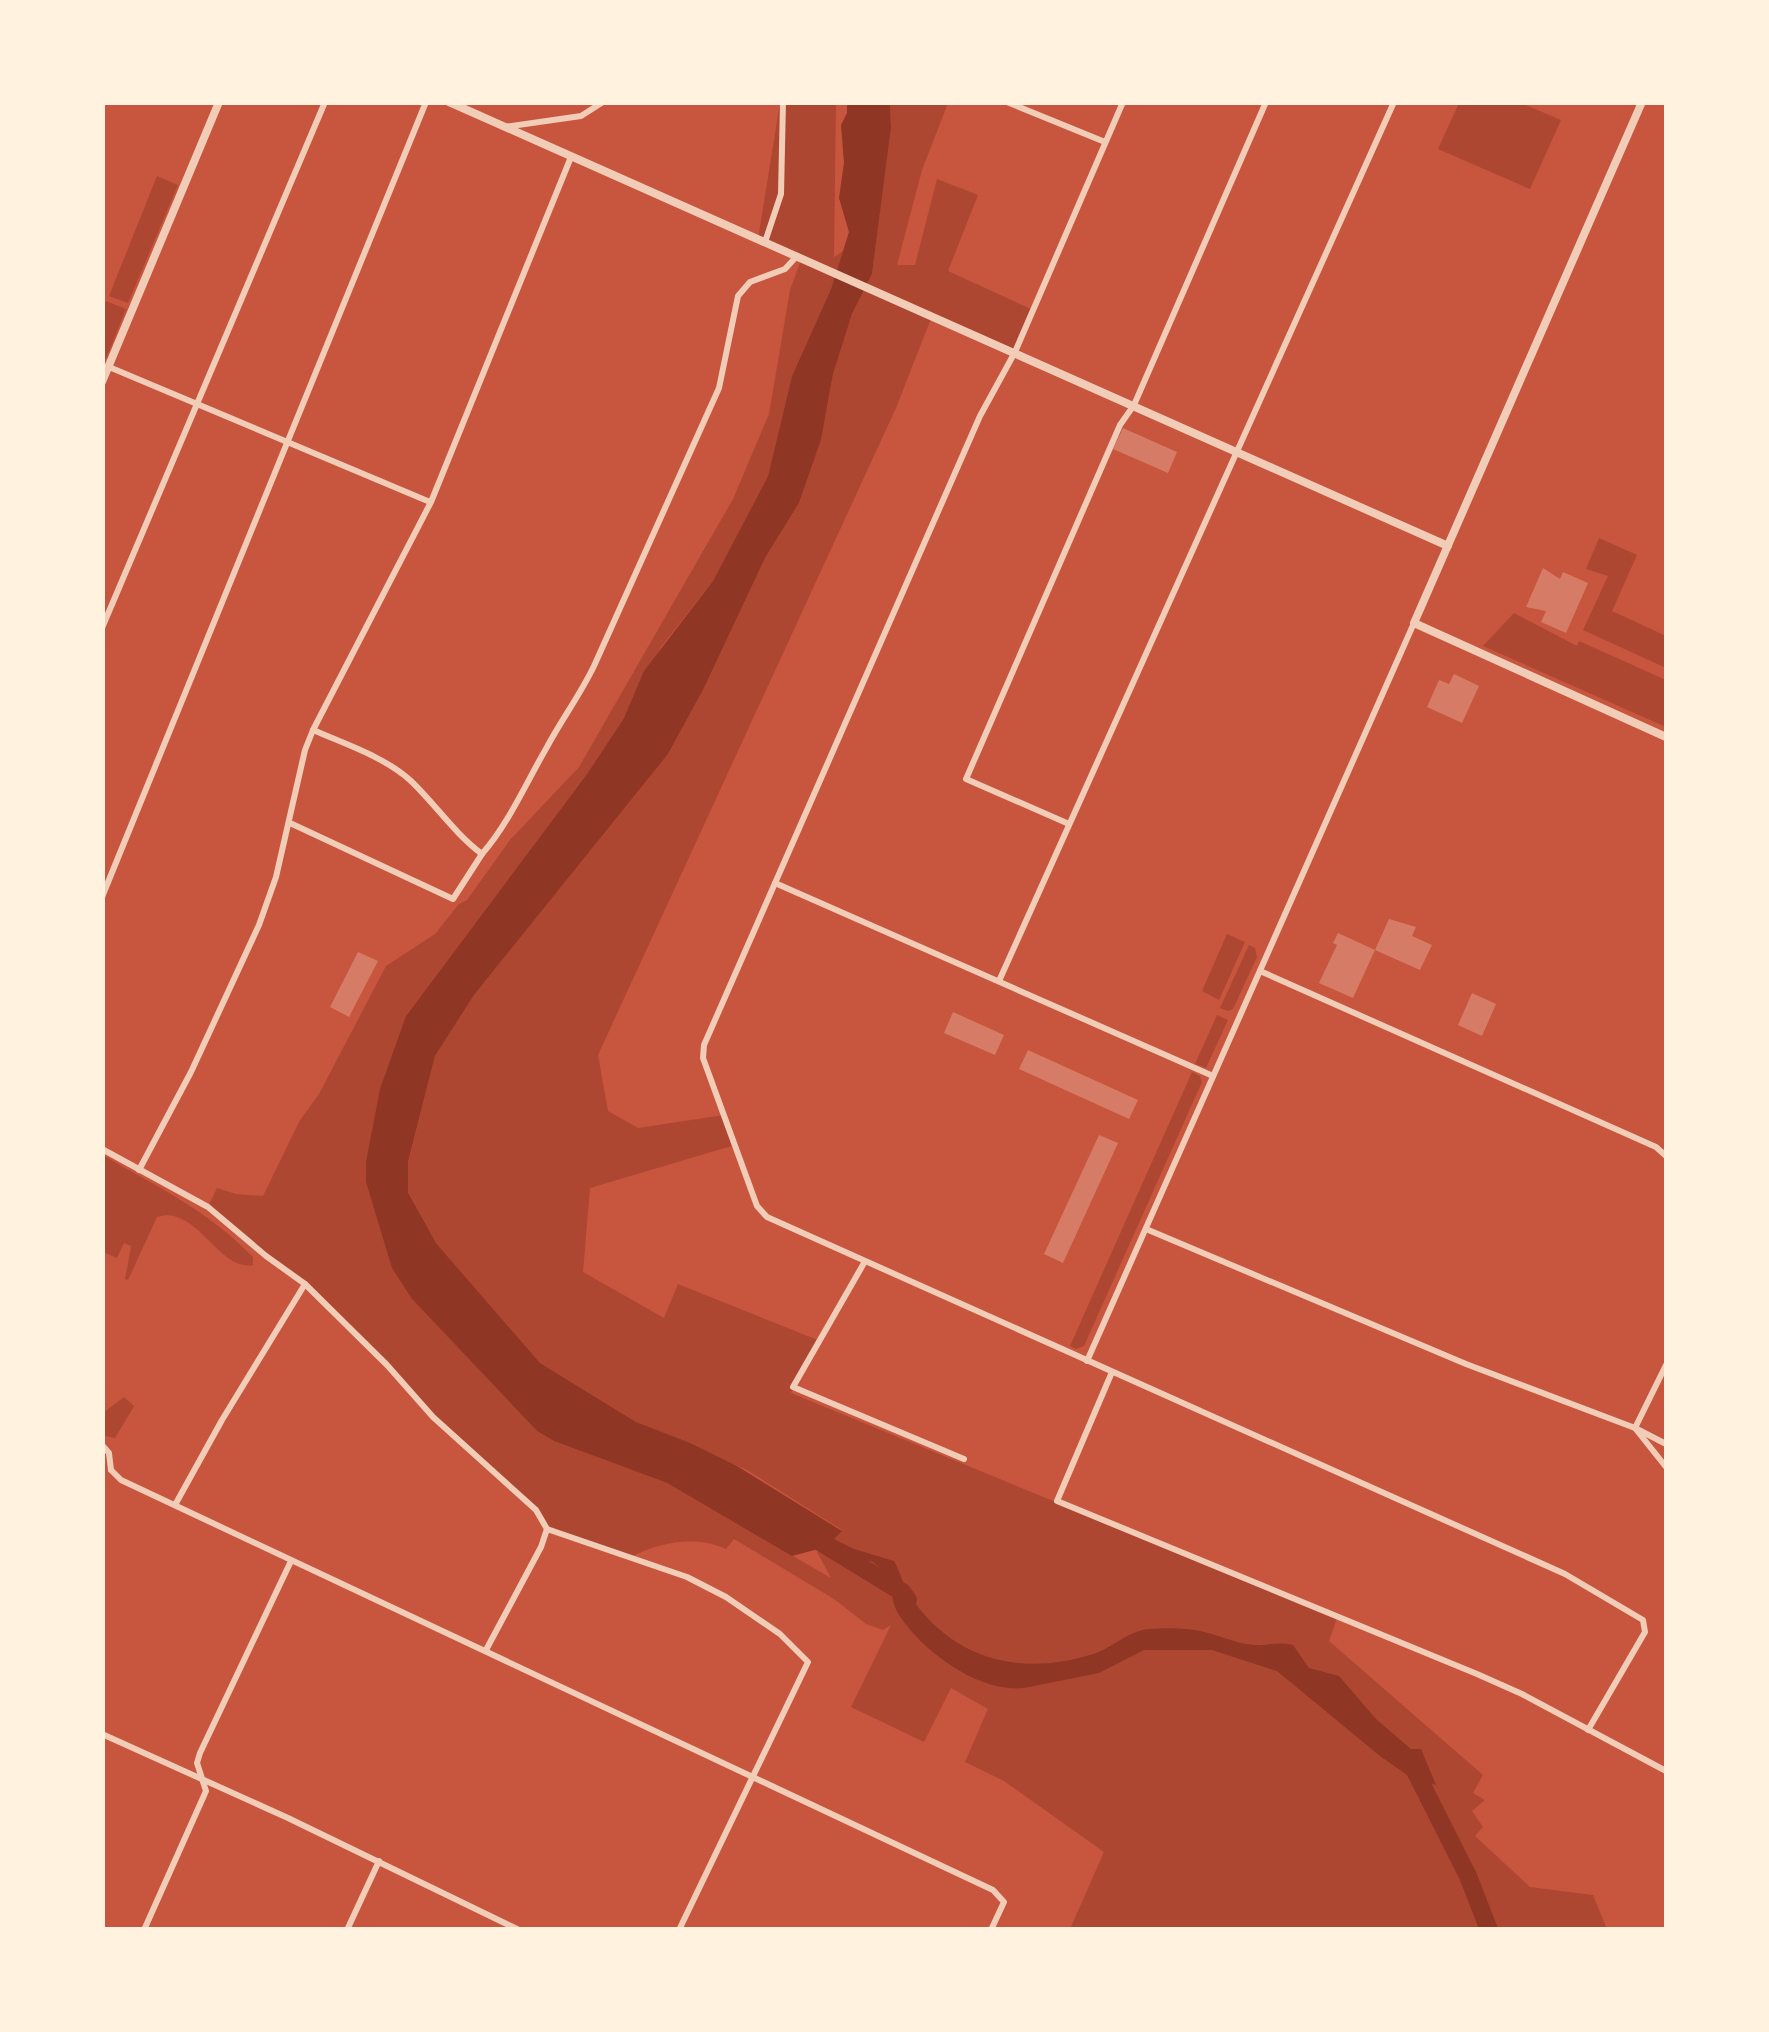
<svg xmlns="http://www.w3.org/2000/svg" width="1769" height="2032" font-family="Ubuntu,sans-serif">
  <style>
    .green { fill: #ae4732 }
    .water { fill: #8f3625 }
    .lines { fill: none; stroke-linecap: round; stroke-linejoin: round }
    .river { stroke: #8f3625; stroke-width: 18 }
    .building { fill: #d67c66 }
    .minor { stroke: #f1ccb7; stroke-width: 6 }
    .tertiary { stroke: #f1ccb7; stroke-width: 8 }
  </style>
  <rect width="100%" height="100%" fill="#c8553d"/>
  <g class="green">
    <path d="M780,103h56l-2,154 9,-6 -12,38 -39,87 -24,100 -55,105 -52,66 -37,71 -37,56 -181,242 -40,146 46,137 125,132 17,10 113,42 164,95 -14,-26 25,-22 -95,-60 -111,-48 -96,-59 -104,-120 -28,-52v-28l27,-107 39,-61 194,-241 36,-66 61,-130 34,-55 22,-63 12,-66 19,-60 20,-40 19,-146 -1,-25h58l-26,67 -25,95h18l22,-86 41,16 -30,76 85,39 -18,42 -83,-36 -36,92 -298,647 10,56 30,17 86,-13 11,30 -145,43 -7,84 81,46 14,-34 142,57 -29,52 546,225 -8,23 154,134 -10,18 12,7 -13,11 11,16 -8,9 55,51 63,8 14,34h-537l34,-77 -100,-71 -39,-19 23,-53 -37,-21 -27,54 -73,-35 40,-82 -8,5 -17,-6 -32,-25 -100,-60 -8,10c-29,-14 -67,-7 -95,8l-84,-28 -5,-10 -84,-78 -128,-133 -122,-101 9,-19 19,6 27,2 37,-76 19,-26 67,-128 49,-32 24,-30 8,-4 43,-60 69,-73 154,-268 36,-85 21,-124 12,-32 -44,-19z"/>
    <path d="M1459,103h62l40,17 -31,69 -92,-40z"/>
    <path d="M157,176l21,9 -50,118 -19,-7z"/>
    <path d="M106,301l20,8 -20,50 -4,-2 1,-47z"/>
    <path d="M1599,538l38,17 -25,56 54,25v32l-83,-38 25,-54 -22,-7z"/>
    <path d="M1514,613l63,33 2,-5 87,39v47l-183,-81z"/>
    <path d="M1227,934l18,8 -26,58 -17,-9z"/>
    <path d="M1249,945l6,3 2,9 -24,52 -5,2 -8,-3z"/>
    <path d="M1217,1015l11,5 -22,48 -11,-4z"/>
    <path d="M1192,1072l8,4 2,6 -118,264 -8,3 -6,-3z"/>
    <path d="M103,1155c57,34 102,53 150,102v8c-35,7 -56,-61 -96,-48l-29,63 -3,-1 6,-33 -7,-3 -7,15 -14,-6z"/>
    <path d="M124,1397l10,9 -19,32 -10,-2 -2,-23z"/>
  </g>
  <path class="water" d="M847,103h43l1,25 -19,146 -20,40 -19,60 -12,66 -22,63 -34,55 -61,130 -36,66 -194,241 -39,61 -27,106v30l28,51 104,120 96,59 54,21 47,23 105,65 -8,8 20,10 40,12c7,12 9,25 16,35 43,64 111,81 183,58 20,-6 34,-23 56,-25 14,-1 32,-1 46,1 20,3 40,14 60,15 14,1 23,-4 38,0l16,23 30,8 37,43 35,30h10l15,36 -29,-10 -27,-19 -103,-85 -65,-21h-68l-45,23 -75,15c-45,5 -101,-36 -125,-73 -7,-11 -8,-25 -9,-38l-17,-15 -51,-14 -30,8 -125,-73 -113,-42 -17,-10 -125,-132 -20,-31 -26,-86v-20l14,-73 26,-73 181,-242 37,-56 20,-47 69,-90 55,-105 24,-100 39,-87 18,-57 -10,-34 5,-35 -3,-38 6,-12z"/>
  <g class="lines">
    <g class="river">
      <path d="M817,1540l85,52 6,8"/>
      <path d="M1410,1761l58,115 21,54"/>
    </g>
  </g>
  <g class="building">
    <path d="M1123,428l54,24 -9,21 -55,-24z"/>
    <path d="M1543,568l17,11 3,-7 25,11 -22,50 -25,-11 5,-11 -20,-4z"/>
    <path d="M1454,674l25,12 -17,37 -35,-16 12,-27 10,4z"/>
    <path d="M1389,919l27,8 -4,9 20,9 -12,25 -45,-20z"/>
    <path d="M1338,933l37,17 -22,48 -34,-15 18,-38 -4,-2z"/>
    <path d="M358,952l20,9 -29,56 -19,-10z"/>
    <path d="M1472,993l24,11 -14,32 -24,-11z"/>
    <path d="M953,1012l51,23 -9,20 -51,-22z"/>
    <path d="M1028,1050l110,50 -9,19 -110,-50z"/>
    <path d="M1099,1135l19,8 -55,120 -19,-9z"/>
  </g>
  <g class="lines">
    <g class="minor">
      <path d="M1007,102l98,40"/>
      <path d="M1123,102l-108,250 -35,64 -276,629 -1,13 54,148 10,11 798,357 78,46 2,12 -57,98"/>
      <path d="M504,127l77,-11 22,-14"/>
      <path d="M765,242l16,-48 2,-92"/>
      <path d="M109,367l321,135"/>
      <path d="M102,628l223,-526"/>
      <path d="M313,730l118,-228 140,-345"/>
      <path d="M290,823l163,76 29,-45"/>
      <path d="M1069,824l-103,-45 154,-354 14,-20 132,-303"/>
      <path d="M775,883l438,193"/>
      <path d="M102,897l324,-795"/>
      <path d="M1260,971l396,176 10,9"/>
      <path d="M999,981l395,-879"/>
      <path d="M102,1149l106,58 58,49 39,28 82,81 46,52 103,93 11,19"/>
      <path d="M139,1170l52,-98 68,-147 17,-48 29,-127 8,-20c32,14 72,27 98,51 25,24 43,52 71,73 27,-31 44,-71 65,-107 15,-28 33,-52 47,-81l125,-278 19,-92 12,-14 35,-13 12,-13"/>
      <path d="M1146,1229l320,135 169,64 31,16"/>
      <path d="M864,1263l-71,124 171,72"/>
      <path d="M1087,1361l327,-738"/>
      <path d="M1666,1365l-31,63 31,39"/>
      <path d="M1112,1372l-55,129 420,173 45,20 144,77"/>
      <path d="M102,1445l7,8 2,17"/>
      <path d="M111,1470l10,10 872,410 11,12 -13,28"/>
      <path d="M175,1505l47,-85 83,-136"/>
      <path d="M547,1529l140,48 39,20 54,37 28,28 -129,268"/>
      <path d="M486,1650l55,-103 6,-18"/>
      <path d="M102,1734l186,84 231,112"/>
      <path d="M144,1930l62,-139 -9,-28 3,-10 91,-192"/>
      <path d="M347,1930l32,-69"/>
    </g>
    <g class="tertiary">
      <path d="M449,102l999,444"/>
      <path d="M1642,102l-228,521 252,114"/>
      <path d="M102,382l117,-280"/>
    </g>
  </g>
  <rect width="1769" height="2032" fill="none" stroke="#fff3e0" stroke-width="210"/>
</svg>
